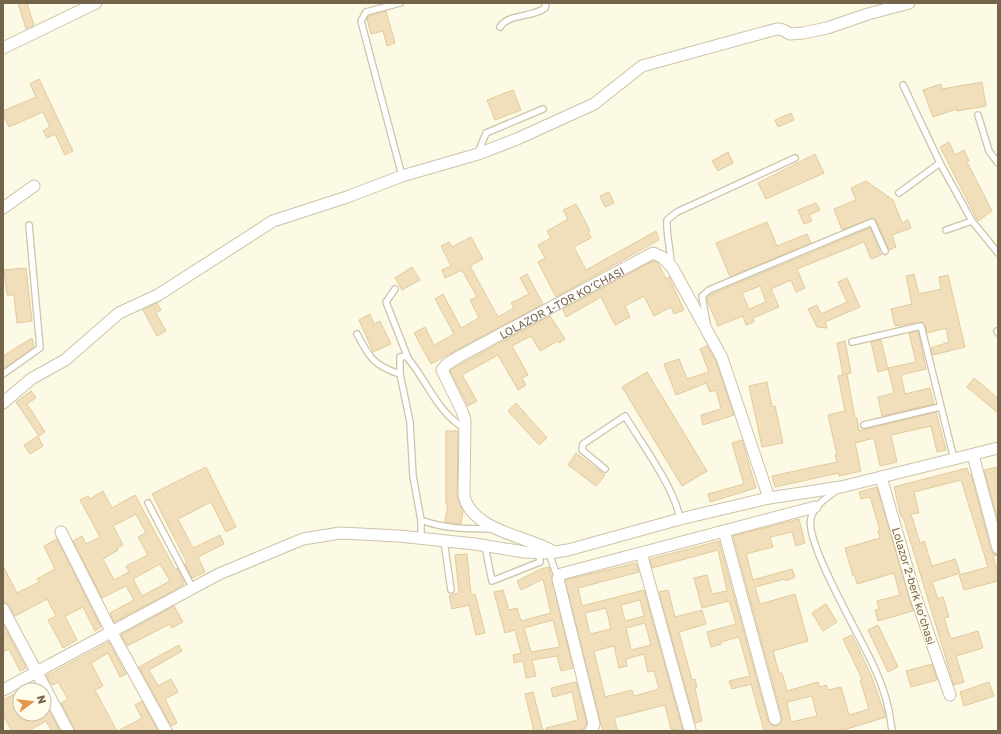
<svg xmlns="http://www.w3.org/2000/svg" width="1001" height="734" font-family="'Golos Text',sans-serif">
  <style>
    .building { fill: #f1dfbc; stroke: #e3ca9c; fill-rule: evenodd }
    .lines { fill: none; stroke-linecap: round; stroke-linejoin: round }
    .service-casing { stroke: #cdc3aa; stroke-width: 8 }
    .minor-casing { stroke: #cdc3aa; stroke-width: 13 }
    .service { stroke: #fff; stroke-width: 5.5 }
    .minor { stroke: #fff; stroke-width: 11 }
    .labels { text-anchor: middle; dominant-baseline: central; stroke-width: 3; stroke-linejoin: round; paint-order: stroke }
    .street-label { font-size: 11px; fill: #74644a; stroke: #fffcea }
  </style>
  <rect width="100%" height="100%" fill="#fcf9e4"/>
  <g class="building">
    <path d="M18,3h9l7,22 -8,4z"/>
    <path d="M386,11l9,32 -8,3 -4,-15 -12,3 -4,-15 2,-3z"/>
    <path d="M39,79l34,72 -8,4 -10,-21 -8,4 -4,-7 7,-4 -7,-15 -34,15 -6,-13v-3l33,-14 -6,-13z"/>
    <path d="M982,82l4,24 -29,5v-2l-24,8 -10,-27 18,-6 1,5z"/>
    <path d="M513,90l8,20 -26,10 -8,-20z"/>
    <path d="M791,113l3,7 -16,7 -3,-7z"/>
    <path d="M949,142l6,13 9,-5 5,11 -2,1 25,49 -14,10 -38,-74z"/>
    <path d="M728,152l5,11 -15,8 -6,-10z"/>
    <path d="M815,154l9,19 -58,26 -8,-16z"/>
    <path d="M866,181l27,19 9,23 6,-3 3,8 -19,7 4,12 -7,3 -13,-30 -3,-2 -31,12 -8,-21 22,-9 -5,-12z"/>
    <path d="M609,192l5,11 -9,4 -5,-11z"/>
    <path d="M816,203l4,7 -11,5 3,6 -8,3 -6,-14z"/>
    <path d="M576,204l14,27 -2,1 3,6 -17,9 12,23 70,-39 3,9 -103,57 -18,-35 7,-4 -7,-13 13,-7 -4,-7 21,-12 -5,-9z"/>
    <path d="M767,222l10,24 30,-12 4,9 -81,34 -14,-34z"/>
    <path d="M870,228l11,27 -10,4 -7,-17 -67,27 8,19 -9,4 -5,-12 -20,9 8,18 -26,11 1,4 -8,3 -3,-9 -25,10 -11,-26v-2l3,-3zM760,286l6,16 -17,7 -7,-16z"/>
    <path d="M471,237l12,22 -13,7 28,51 16,-9 -3,-5 18,-9 -9,-16 7,-4 16,30 -112,60 -17,-31 11,-6 9,18 20,-11 -19,-35 8,-5 18,34 18,-10 -9,-18 7,-3 -15,-27 -17,8 -3,-8 9,-4 -10,-20 8,-4 3,5z"/>
    <path d="M653,261l5,2 8,16 3,-2 15,33 -10,4 -3,-7 -17,9 -10,-20 -19,10 5,11 -15,8 -14,-28 -35,20 -3,-8z"/>
    <path d="M412,267l8,13 -18,10 -7,-12z"/>
    <path d="M26,268l6,53 -15,2 -3,-28h-7l-3,-25z"/>
    <path d="M914,274l5,20 22,-5 -2,-12 9,-2 17,72 -32,8 -2,-7 18,-6 -3,-14 -19,5 -2,-8 -3,-3 -27,4 -4,-17 21,-5 -6,-28z"/>
    <path d="M847,278l13,29 -35,15 2,6 -10,-1 -9,-18 9,-4 4,9 26,-12 -9,-20z"/>
    <path d="M157,303l4,7 -5,3 10,18 -9,5 -14,-26z"/>
    <path d="M370,314l4,10 6,-3 11,23 -18,8 -14,-32z"/>
    <path d="M550,316l15,23 -6,4 -1,-2 -18,10 -9,-15 -19,10 16,29 -6,3 4,7 -8,5 -20,-35 -36,20 15,26 -9,5 -18,-35 2,-2z"/>
    <path d="M918,331l8,38 -25,6 4,19 25,-6 4,16 -52,12 -4,-19 16,-4 -6,-25 28,-6 -7,-29z"/>
    <path d="M32,338l2,9 -31,22v-13z"/>
    <path d="M881,340l7,29 -10,3 -7,-30z"/>
    <path d="M845,341l6,32 -8,2 -6,-32z"/>
    <path d="M707,346l9,15 18,54 -31,10 -2,-10 20,-6 -5,-19 -6,2 -4,-9 -30,12 -12,-31 15,-5 8,20 22,-7 -9,-23z"/>
    <path d="M647,372l60,99 -25,15 -60,-99z"/>
    <path d="M847,374l8,44h2l2,13 77,-19 10,38 -9,2 -6,-26 -40,9 6,27 -17,4 -6,-28 -19,5 6,28 -22,5v-3l-64,14 -3,-11 65,-14 -2,-7h2l-9,-40 17,-4 -7,-35z"/>
    <path d="M974,378l24,20v15l-31,-26z"/>
    <path d="M767,382l5,25 3,-1 8,37 -21,4 -13,-61z"/>
    <path d="M31,391l5,7 -9,6 18,28 -6,4 -23,-34z"/>
    <path d="M516,403l31,35 -8,7 -31,-34z"/>
    <path d="M446,431h12l-1,65 6,15 -2,13 -16,-2 3,-18h-2z"/>
    <path d="M38,436l5,10 -13,8 -6,-9z"/>
    <path d="M742,440l14,48 -46,14 -2,-8 36,-10 -12,-41z"/>
    <path d="M576,453l29,22 -9,11 -28,-21z"/>
    <path d="M206,467l30,60 -10,5 -15,-30 -33,17 15,29 27,-13 4,9 -26,13 7,15 -13,6 -7,-14 2,-1 -35,-69z"/>
    <path d="M998,467v54l-14,-51z"/>
    <path d="M967,468l2,6h2l20,76 2,3 5,2 -5,1 5,17v8l-34,9 -5,-15 29,-8 -27,-87 -47,12 5,21 -8,1 9,29 4,-2 8,25 23,-7 5,14 -28,9 6,17 5,-2 6,20 -5,1 7,21 27,-8 5,17 -27,8 8,26 -10,3 -51,-168h-2l-7,-30z"/>
    <path d="M877,487l36,124 -35,10 -3,-11 4,-1 -2,-8 23,-6 -6,-22 -37,11 -2,-8h-2l-8,-28 35,-10 -2,-7 2,-1 -10,-33 -9,2 -2,-7z"/>
    <path d="M103,491l9,17 23,-13 40,74 2,-1 7,14v2l-16,10 -54,28 -4,-9 24,-13 -8,-14 -24,12 -29,-57 9,-5 4,8 14,-7 -20,-37 8,-4 2,3zM136,514l10,19 -8,4 10,18 -22,11 3,6 -15,8 -11,-21 15,-9 -1,-2 6,-3 -10,-19zM160,564l10,17 -28,15 -9,-17z"/>
    <path d="M799,519l6,24 -9,3 -4,-14 -22,5 3,10 -27,7 7,26 39,-11 3,8 -9,4 -1,-2 -30,8 5,17 35,-10 13,47 -35,10 6,22h3l5,18 31,-9 2,5 6,-2 2,5 13,-3 8,28 20,-6 -9,-29 2,-1 -19,-40 9,-4 19,40 15,42 -46,14h-76l-13,-47 -19,5 -3,-8 21,-5 -11,-39 -18,5v2l-10,3 -4,-15 29,-8 -7,-23 -27,7 -8,-30 13,-3 5,19 15,-3 -9,-41 -66,18 -2,-9 69,-18 49,180 5,5h4l5,-5v-4l-49,-181zM812,696l5,20 -26,6 -4,-20z"/>
    <path d="M57,539l44,88 -6,4 -12,-24 -18,9 12,24 -14,8 -15,-28 8,-4 -9,-17 -32,17 -6,-11 -6,-3v-36l14,27 22,-11 -2,-3 18,-10 -11,-23z"/>
    <path d="M467,554l4,41 4,-1 10,39 -9,2 -7,-30 -17,4 -3,-13 10,-3 -4,-38z"/>
    <path d="M636,563l3,9 -61,16 4,18 62,-16 39,141 -12,-2 -6,-24 -51,13 4,13h-15l-2,-6 -36,-145zM640,600l4,16 -19,5 -4,-16zM606,608l5,21 -21,5 -5,-21zM645,623l6,22 -20,5 -5,-22zM614,646l5,22 8,-2 -1,-7 18,-5 4,18 6,-1 5,18 -25,7 -2,-6 -27,7 -11,-46z"/>
    <path d="M549,567l24,101 -12,3 -4,-15 -25,4 4,16 -10,2 -3,-17 -9,2 -1,-8 8,-2 -6,-23 -10,3 -11,-41 9,-2 6,20 8,-2 4,13 30,-8 -8,-34 -22,11 -4,-9 24,-12zM553,620l7,27 -29,5 -7,-24z"/>
    <path d="M668,590l7,27 27,-7 4,14 -27,8 13,48 3,-1 2,8 -2,1 7,33 -7,2 -36,-131z"/>
    <path d="M826,604l11,18 -14,9 -11,-18z"/>
    <path d="M174,606l9,16 -11,6 -2,-4 -43,22 -6,-11z"/>
    <path d="M3,624l23,44 -6,3 -11,-22 -6,3z"/>
    <path d="M878,625l20,42 -10,5 -20,-42z"/>
    <path d="M109,642l17,32 -6,3 -12,-24 -17,10 12,23 -8,4 22,41h-42l-14,-28 7,-4 -10,-17 -6,3 -6,-9z"/>
    <path d="M179,645l3,6 -33,19 9,16 13,-7 7,13 -13,7 12,24 -6,3 -32,-59z"/>
    <path d="M932,664l5,16 -26,7 -5,-16z"/>
    <path d="M576,682l11,41 -3,6 -9,2h-29v-3l32,-8 -6,-28 -19,5 -2,-9z"/>
    <path d="M989,682l5,14 -30,10 -4,-14z"/>
    <path d="M20,691v23h24v-13l16,30h-8l-6,-10 -18,10h-16l-9,-16v-15z"/>
    <path d="M533,692l10,39h-9l-9,-37z"/>
    <path d="M142,701l16,30h-40l24,-13 -7,-13z"/>
  </g>
  <g class="lines">
    <defs>
      <g id="service">
        <path d="M400,3l-34,9 -5,9 41,155"/>
        <path d="M500,27c9,-14 32,-9 45,-19l1,-5"/>
        <path d="M903,85l37,78 32,58"/>
        <path d="M978,115l11,36 9,12"/>
        <path d="M478,153l8,-20 57,-24"/>
        <path d="M899,193l41,-30"/>
        <path d="M946,230l26,-9 26,32"/>
        <path d="M671,265c0,-15 -5,-30 -4,-45l10,-8 118,-54"/>
        <path d="M395,289l-9,13 22,56"/>
        <path d="M707,324l-5,-28 7,-6 163,-68 13,29"/>
        <path d="M997,331l1,2"/>
        <path d="M357,334c12,23 17,32 43,40"/>
        <path d="M852,342l69,-16 33,133"/>
        <path d="M3,374l37,-26 -11,-123"/>
        <path d="M864,425l76,-18"/>
        <path d="M605,469l-23,-19 1,-6 42,-28c17,28 50,73 55,103"/>
        <path d="M837,490c-10,8 -23,15 -26,28 -7,24 51,121 63,149 10,21 16,42 18,64"/>
        <path d="M148,503l44,84"/>
        <path d="M421,520c23,9 47,9 71,9"/>
        <path d="M421,538v-18l-8,-44 -3,-54 -10,-48v-17l6,-1c21,24 30,55 58,72"/>
        <path d="M444,541l7,49"/>
        <path d="M485,546l7,35 48,-19 -1,-9"/>
        <path d="M549,553l9,26"/>
      </g>
      <g id="minor">
        <path d="M3,48l93,-45"/>
        <path d="M3,208l31,-22"/>
        <path d="M3,403l28,-24 34,-19 54,-47 39,-18 115,-74 74,-24 55,-21 76,-22 39,-15 77,-35 48,-38 135,-37 6,1 7,4 13,-1 24,-5 41,-14 41,-11"/>
        <path d="M973,455l25,93"/>
        <path d="M881,477l34,118 35,100"/>
        <path d="M724,531l51,188"/>
        <path d="M61,532l50,99 55,100"/>
        <path id="s1" d="M554,552c-28,-17 -81,-20 -90,-56l1,-76 -3,-9 -20,-41 5,-6 13,-8 193,-103 9,4 10,10 50,91 47,140"/>
        <path d="M641,553l49,177"/>
        <path d="M3,609l65,122"/>
        <path d="M3,690l216,-116 84,-35 37,-6 59,3 76,8 49,8 25,1 19,-3 112,-31 89,-21 72,-11 157,-39"/>
        <path d="M591,731l3,-7 -36,-145 3,-5 254,-67"/>
      </g>
    </defs>
    <use href="#service" class="service-casing"/>
    <use href="#minor" class="minor-casing"/>
    <use href="#service" class="service"/>
    <use href="#minor" class="minor"/>
  </g>
  <g class="labels">
    <g class="street-label">
      <text stroke="none"><textPath href="#s1" startOffset="379">LOLAZOR 1-TOR KO‘CHASI</textPath></text>
      <text transform="translate(914 586) rotate(73)">Lolazor 2-berk koʼchasi</text>
    </g>
  </g>
  <rect width="1001" height="734" fill="none" stroke="#74644a" stroke-width="8"/>
  <g transform="translate(32 702) rotate(75)"><circle r="19" fill="#fffcea" stroke="#c7bfaa"/>
  <path d="M0-3L7 15L0 10L-7 15Z" fill="#e4964a"/>
  <text y="-6" font-size="11" font-weight="bold" text-anchor="middle" fill="#74644a">N</text>
  </g>
</svg>
